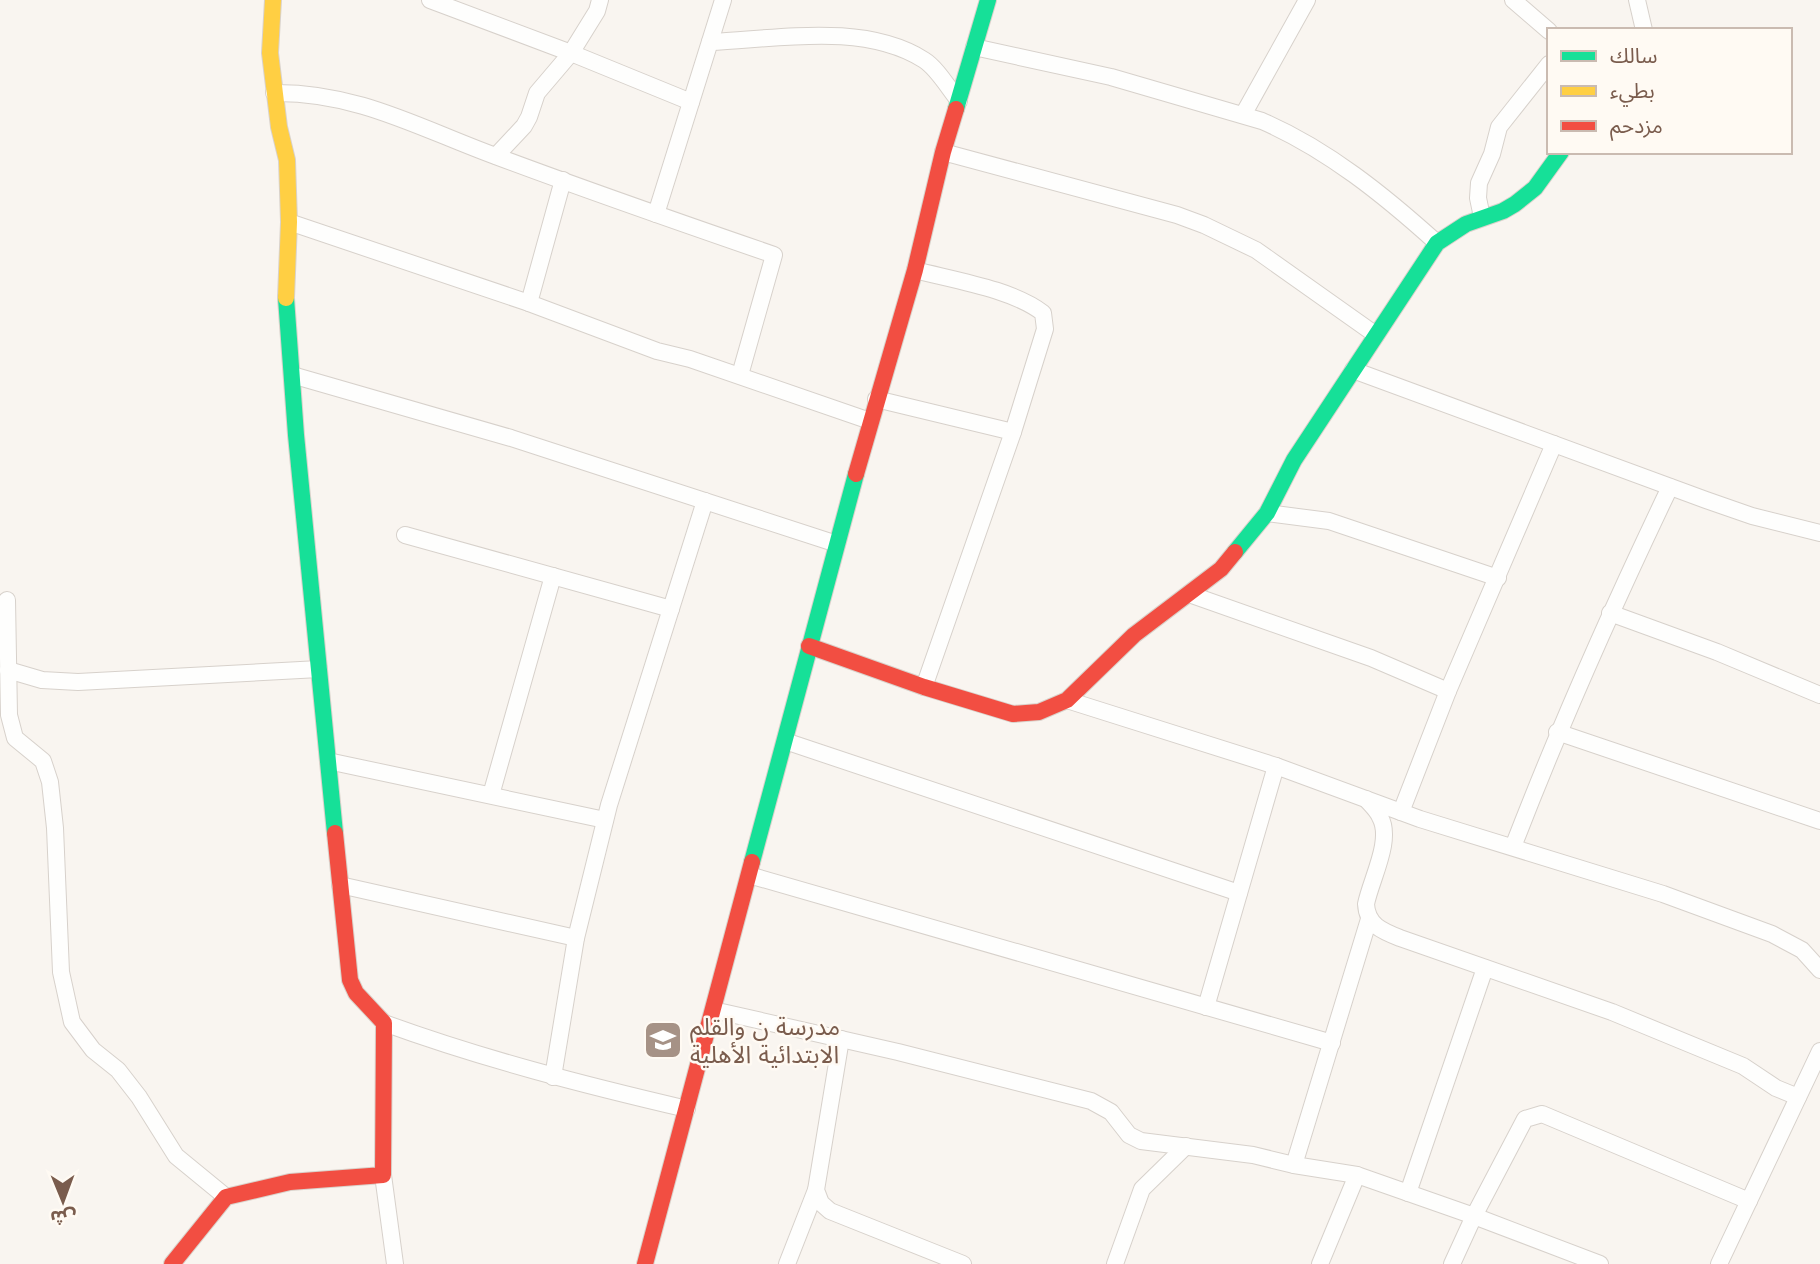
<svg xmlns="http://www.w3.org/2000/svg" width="1820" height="1264" font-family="Jost,'Noto Sans Arabic',sans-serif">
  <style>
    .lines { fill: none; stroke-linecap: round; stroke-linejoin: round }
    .street-casing { stroke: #d7d1cb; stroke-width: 18 }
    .fast-casing { stroke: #d9d2cb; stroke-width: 18 }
    .slow-casing { stroke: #d9d2cb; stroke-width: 18 }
    .jam-casing { stroke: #d9d2cb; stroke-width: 18 }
    .street { stroke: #fefefd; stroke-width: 16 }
    .fast { stroke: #16e098; stroke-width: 16 }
    .slow { stroke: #ffcf43; stroke-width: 16 }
    .jam { stroke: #f24e42; stroke-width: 16 }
    .labels { text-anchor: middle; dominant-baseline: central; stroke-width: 5; stroke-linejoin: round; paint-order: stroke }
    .poi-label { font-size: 24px; fill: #7a5c4d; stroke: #fffaf3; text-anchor: start }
  </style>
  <rect width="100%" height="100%" fill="#f9f5f0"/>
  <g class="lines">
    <defs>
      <g id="street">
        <path d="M430,0l141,53 120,49"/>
        <path d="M1513,0l36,31"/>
        <path d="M1637,0l7,30"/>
        <path d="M710,42c68,-3 154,-20 214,18 13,8 25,29 35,41"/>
        <path d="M974,47l137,30 151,44c65,28 123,75 175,122"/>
        <path d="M274,93c84,-1 147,36 224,64 91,34 183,66 276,98l-34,120"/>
        <path d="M1243,115l64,-115"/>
        <path d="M943,152l234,63 27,10 52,25 120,85"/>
        <path d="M496,156l28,-30 5,-9 8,-24 34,-40 26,-42 3,-11"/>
        <path d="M563,180l-34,123 128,48 33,8 180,62"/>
        <path d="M656,214l67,-214"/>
        <path d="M1482,217l-4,-19 1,-15 13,-29 7,-27 50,-63"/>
        <path d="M289,222l240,81"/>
        <path d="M915,270c38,10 97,19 128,43l2,16 -32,103 -89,255"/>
        <path d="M1353,370l353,130 46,16 68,17"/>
        <path d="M292,375l219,63 326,106"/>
        <path d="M876,399l137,33"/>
        <path d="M1267,513l62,8 169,57"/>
        <path d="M405,535l266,74"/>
        <path d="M1189,594l182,64 77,33"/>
        <path d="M7,600l2,115 6,23 28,23 7,21 5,46 6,144 11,50 21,28 25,20 21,27 37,59 50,41"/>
        <path d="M1610,613l107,39 103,43"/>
        <path d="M8,670l34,10 36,2 241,-13"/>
        <path d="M1067,700l209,66 144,53 243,75 109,40 30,16 18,20"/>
        <path d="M1557,732l263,89"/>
        <path d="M785,741l454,152"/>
        <path d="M328,761l277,59"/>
        <path d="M491,795l62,-219"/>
        <path d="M1366,799c5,6 11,11 14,18 13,23 -9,62 -14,87 1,21 16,27 34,34l212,74 131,54 33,22 22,9"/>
        <path d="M1401,812l47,-121 106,-247"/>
        <path d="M1513,847c47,-122 100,-241 157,-360"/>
        <path d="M749,875l583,168"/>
        <path d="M340,885l236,53"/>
        <path d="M1206,1007l70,-241"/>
        <path d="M713,1010l185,42 193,49 20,11 18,23 12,6 112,14 41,10 63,10 117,41 126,48"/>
        <path d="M384,1023c99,36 200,62 303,86"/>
        <path d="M841,1039l-25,151 5,13 9,8 133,53"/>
        <path d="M553,1077l23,-139 33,-133 96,-304"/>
        <path d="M1294,1165l75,-246"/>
        <path d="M383,1175l12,89"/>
        <path d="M1408,1193l77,-225"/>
        <path d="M787,1264l29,-74"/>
        <path d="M1115,1264l27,-75 44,-43"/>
        <path d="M1320,1264l37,-89"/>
        <path d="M1452,1264l22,-48 51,-97 17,-5 207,87"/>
        <path d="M1719,1264l101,-213"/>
      </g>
      <g id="fast">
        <path d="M956,109l32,-109"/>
        <path d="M286,298l10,137 39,398"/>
        <path d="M1235,552l32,-39 27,-53 143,-217 29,-19 37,-13 12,-7 20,-16 26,-36"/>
        <path d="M752,862l104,-388"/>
      </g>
      <path id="slow" d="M273,0l-3,53 9,74 8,33 2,62 -3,76"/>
      <g id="jam">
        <path d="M856,474l59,-204 28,-118 13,-43"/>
        <path d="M809,646l115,41 89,27 26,-2 28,-12 67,-65 87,-66 14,-17"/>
        <path d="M172,1264l54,-67 64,-15 93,-7 1,-152 -28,-30 -6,-13 -15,-147"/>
        <path d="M645,1264l107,-402"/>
      </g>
    </defs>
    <use href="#street" class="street-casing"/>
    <use href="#fast" class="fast-casing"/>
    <use href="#slow" class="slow-casing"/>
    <use href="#jam" class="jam-casing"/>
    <use href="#street" class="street"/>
    <use href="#fast" class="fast"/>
    <use href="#slow" class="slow"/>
    <use href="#jam" class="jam"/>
  </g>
  <defs>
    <symbol id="school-square" viewBox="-11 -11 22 22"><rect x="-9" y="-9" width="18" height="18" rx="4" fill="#a69286" stroke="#fffaf3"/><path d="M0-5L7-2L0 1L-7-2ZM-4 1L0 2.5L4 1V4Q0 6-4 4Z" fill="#fff"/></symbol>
  </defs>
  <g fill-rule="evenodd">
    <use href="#school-square" x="641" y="1018" width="44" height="44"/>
  </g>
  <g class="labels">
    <g class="poi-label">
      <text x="690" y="1026">مدرسة ن والقلم<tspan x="690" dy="28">الابتدائية الأهلية</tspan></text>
    </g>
  </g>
  <rect x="1547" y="28" width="245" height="126" fill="#fffaf3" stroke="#cabbb1" stroke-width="2"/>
  <rect x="1561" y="51" width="35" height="10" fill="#16e098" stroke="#cabbb1" stroke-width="2"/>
  <text x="1610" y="63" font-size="21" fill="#7a5c4d">سالك</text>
  <rect x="1561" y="86" width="35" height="10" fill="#ffcf43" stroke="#cabbb1" stroke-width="2"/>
  <text x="1610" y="98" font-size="21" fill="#7a5c4d">بطيء</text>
  <rect x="1561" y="121" width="35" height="10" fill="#f24e42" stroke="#cabbb1" stroke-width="2"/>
  <text x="1610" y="133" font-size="21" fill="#7a5c4d">مزدحم</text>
  <g transform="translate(63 1201) rotate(179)" stroke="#fffaf3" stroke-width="5" paint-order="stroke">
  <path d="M0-5L12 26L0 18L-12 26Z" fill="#7a5c4d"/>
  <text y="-10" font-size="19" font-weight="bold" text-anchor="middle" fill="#7a5c4d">ش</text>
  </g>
</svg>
